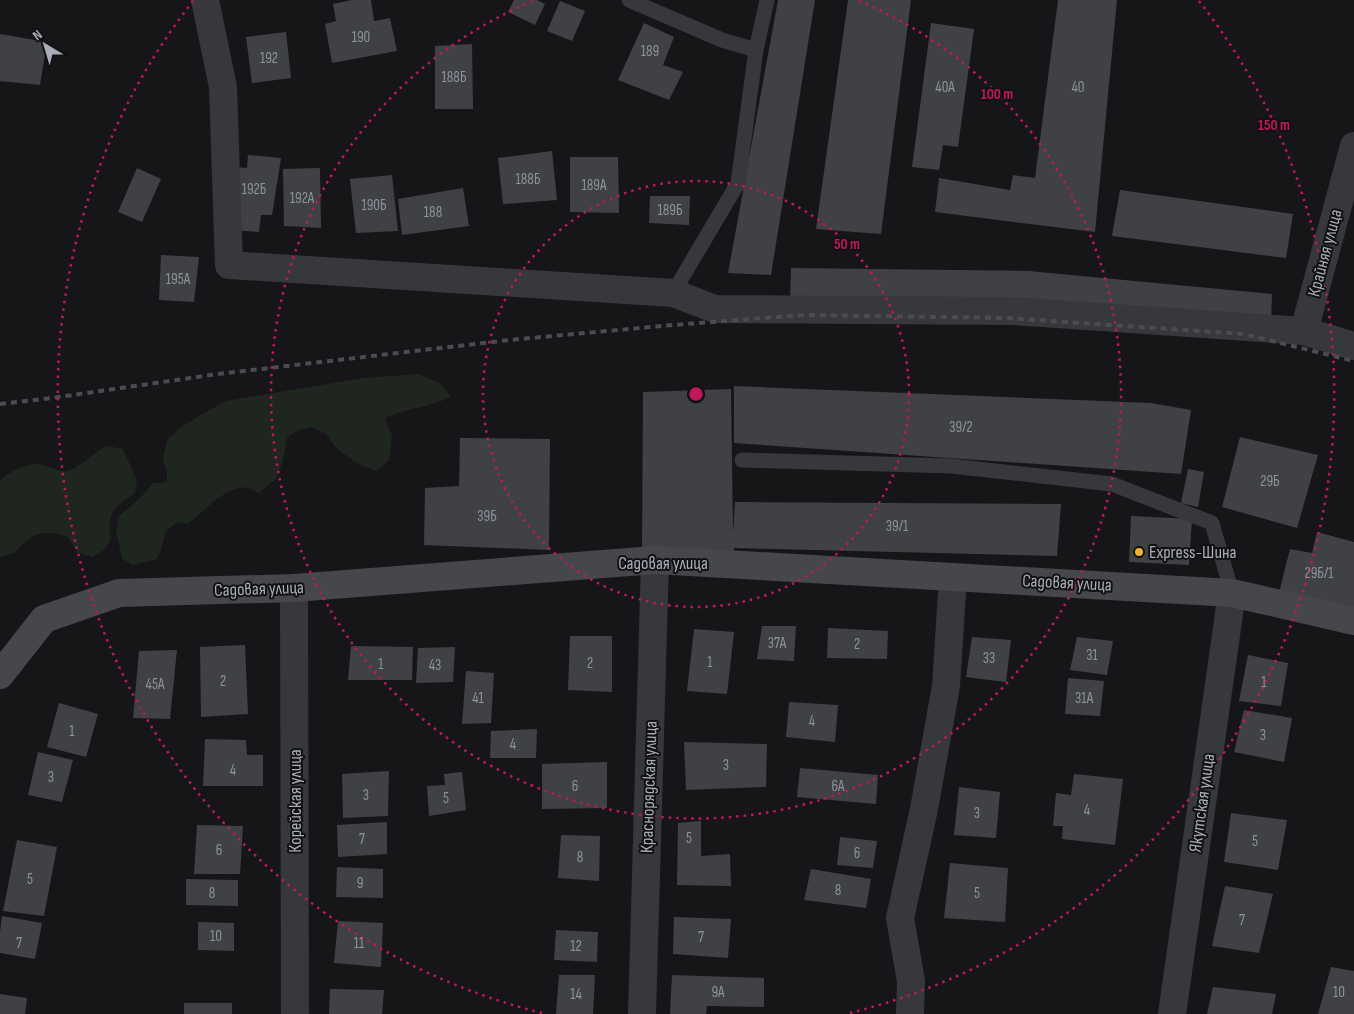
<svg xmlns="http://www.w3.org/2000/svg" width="1354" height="1014" font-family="'Sofia Sans Condensed',sans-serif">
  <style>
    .green { fill: #1e261f }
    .building { fill: #404145 }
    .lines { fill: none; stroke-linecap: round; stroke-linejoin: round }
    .lane { stroke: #37383d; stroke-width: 15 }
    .street { stroke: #37383d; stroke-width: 28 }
    .secondary { stroke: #45474d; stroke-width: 28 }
    .rail { stroke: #4a4c52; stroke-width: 4; stroke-dasharray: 6 5; stroke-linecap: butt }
    .ring { fill: none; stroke: #c2185b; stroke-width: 2.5; stroke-dasharray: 2.5 5 }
    .poi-dot { fill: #f2b134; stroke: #111113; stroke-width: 2 }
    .labels { text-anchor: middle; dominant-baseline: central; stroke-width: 4; stroke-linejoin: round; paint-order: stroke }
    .number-label { font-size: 15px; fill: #8e929b }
    .street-label { font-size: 18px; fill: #a8adb8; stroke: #111113 }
    .poi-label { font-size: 18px; fill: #a8adb8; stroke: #111113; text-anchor: start }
    .centre { fill: #c2185b; stroke: #111113; stroke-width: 2.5 }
    .ring-label { font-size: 15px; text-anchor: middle; font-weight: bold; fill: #c2185b; stroke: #111113; stroke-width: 4; stroke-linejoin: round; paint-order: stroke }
  </style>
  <rect width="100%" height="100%" fill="#161618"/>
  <g class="green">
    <path d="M419,374l22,10 10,13c-21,10 -44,11 -66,21l7,18 -3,24 -12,11 -21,-8 -21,-16 -9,-13 -14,-7 -14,3 -11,8 -4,22 -7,19 -17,14c-3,-1 -8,-4 -11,-5 -21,-4 -44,24 -60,36l-10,-2 -12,9 -4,16 -5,12 -25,6 -10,-7 -6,-27 3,-15 21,-18 13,-15 14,-1v-10l-4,-13 4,-19 13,-12 17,-11 29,-16 138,-23z"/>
    <path d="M108,446l15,3 14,32 -2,12c-21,14 -29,20 -24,47l-7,10 -12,7 -14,-4 -11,-17c-25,-6 -36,-4 -52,17l-15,4v-77c10,-8 24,-17 39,-16 8,1 17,8 26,7 17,-2 27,-20 43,-25z"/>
  </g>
  <g class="building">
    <path d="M352,0h19l3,21 16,-3 7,33 -65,12 -7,-39 11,-3 -3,-17z"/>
    <path d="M514,0h23l8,4 -10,21 -27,-13z"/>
    <path d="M778,0h37l-44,275 -43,-2z"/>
    <path d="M848,0h63l-30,234 -65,-5z"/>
    <path d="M1058,0h59l-22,232 -160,-20 4,-34 71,12 3,-15 22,3z"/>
    <path d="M560,1l25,10 -13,30 -25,-10z"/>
    <path d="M644,23l30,14 -11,28 20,7 -14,28 -51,-20z"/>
    <path d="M931,23l43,6 -16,118 -15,-2 -4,25 -27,-3z"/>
    <path d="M286,32l5,46 -39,5 -6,-46z"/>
    <path d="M0,34l47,8 -7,43 -40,-4z"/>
    <path d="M472,44l1,65h-38v-63z"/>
    <path d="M552,151l5,49 -54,4 -5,-46z"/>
    <path d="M248,155l33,3 -9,57h-11l-2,17 -26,-2 1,-63 13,1z"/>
    <path d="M570,157h48l1,56 -49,-1z"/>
    <path d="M137,168l24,11 -19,43 -24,-10z"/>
    <path d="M320,168l1,60 -37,-2 -1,-57z"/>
    <path d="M392,175l6,56 -42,2 -6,-54z"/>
    <path d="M463,188l6,38 -67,9 -4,-36z"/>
    <path d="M1120,190l173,24 -7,44 -174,-22z"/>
    <path d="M650,196h40l-1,29 -40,-2z"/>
    <path d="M161,255l38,2 -5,45 -35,-2z"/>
    <path d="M791,268l238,3 243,23 -1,28 -481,-20z"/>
    <path d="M734,386l417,17 40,7 -10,64 -447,-31z"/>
    <path d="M731,389l2,144 2,-31 326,2 -4,52 -323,-8v6l-92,-2 1,-160z"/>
    <path d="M1240,437l78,18 -21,73 -75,-21z"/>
    <path d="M460,438l90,1 -1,111 -125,-5 1,-57 34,-2z"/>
    <path d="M1188,469l16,3 -6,35 -17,-4z"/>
    <path d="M1131,516l61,3 -3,46 -60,-3z"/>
    <path d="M1317,532l37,10v66l-75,-15 11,-44 22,4z"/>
    <path d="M762,626h34l-2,35 -37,-2z"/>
    <path d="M828,628l60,3 -1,28 -60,-1z"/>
    <path d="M694,629l40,3 -7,62 -40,-3z"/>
    <path d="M570,636h42v56l-44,-2z"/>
    <path d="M972,637l39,3 -5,42 -40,-5z"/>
    <path d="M1077,637l36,4 -6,34 -37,-5z"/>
    <path d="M245,645l3,69 -47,3 -1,-70z"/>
    <path d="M351,646l62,1 -1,33h-64z"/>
    <path d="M455,647l-2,35 -37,1 2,-35z"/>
    <path d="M177,650l-7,69 -37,-1 6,-67z"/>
    <path d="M1248,655l40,8 -7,43 -42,-5z"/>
    <path d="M466,671l28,2 -3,50 -29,1z"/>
    <path d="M1068,678l36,3 -4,35 -35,-2z"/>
    <path d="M789,702l49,3 -3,37 -49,-5z"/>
    <path d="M59,703l39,11 -12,43 -39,-10z"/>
    <path d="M1244,710l48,8 -8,44 -50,-10z"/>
    <path d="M537,729l-1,29h-46l1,-27z"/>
    <path d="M205,739l41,1 1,15h16v31h-60z"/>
    <path d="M684,742l83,2 -1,43 -80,3z"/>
    <path d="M38,752l35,8 -11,42 -34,-7z"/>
    <path d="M607,762v46l-65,1v-45z"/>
    <path d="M800,768l78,7 -2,29 -79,-7z"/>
    <path d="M389,771l-1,45 -45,2 -1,-44z"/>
    <path d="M462,772l4,38 -37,6 -2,-30 18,-1 -1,-11z"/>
    <path d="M1074,774l49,5 -8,66 -53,-6 1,-13h-10l3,-33 15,2z"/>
    <path d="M959,787l41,5 -4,46 -42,-3z"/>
    <path d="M1231,813l56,7 -9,50 -54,-8z"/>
    <path d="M701,821v35l29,-2 1,32 -54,-1 1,-62z"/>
    <path d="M387,822v32l-49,3 -1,-32z"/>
    <path d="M197,825l46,1 -3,48h-46z"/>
    <path d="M561,835l39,1 -1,45 -41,-3z"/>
    <path d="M840,837l37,4 -4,27 -36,-3z"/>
    <path d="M17,840l40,7 -13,69 -41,-5z"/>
    <path d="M950,863l58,5 -3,54 -61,-4z"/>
    <path d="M337,867l46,2v29l-47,-1z"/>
    <path d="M811,869l60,10 -5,29 -62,-8z"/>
    <path d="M186,879l52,1v26l-52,-1z"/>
    <path d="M1225,886l48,8 -14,59 -47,-7z"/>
    <path d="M2,916l40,7 -7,36 -35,-6v-21z"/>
    <path d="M674,917l57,2 -3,39 -55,-4z"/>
    <path d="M338,921l45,2 -2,44 -47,-4z"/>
    <path d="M198,922l36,1v28l-36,-1z"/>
    <path d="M556,930l42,2 -1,30 -43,-2z"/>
    <path d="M1331,967l23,4v43h-36z"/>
    <path d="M559,975h36l-2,39h-37z"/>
    <path d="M672,975l92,3v29l-57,-1 -1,8h-36z"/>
    <path d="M1213,987l63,7 -4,20h-65z"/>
    <path d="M330,989l54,1 -2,24h-53z"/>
    <path d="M0,994l27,4 -2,16h-25z"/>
    <rect x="184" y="1003" width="48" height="11"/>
  </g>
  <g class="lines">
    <g class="lane">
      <path d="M629,0l93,40 34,10"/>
      <path d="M673,293l65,-110 18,-133 11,-50"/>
      <path d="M742,460l209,6 161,18 100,39 20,70"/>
    </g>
    <g class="street">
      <path d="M205,0l18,87 6,178 444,28 42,16 296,2 293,20 50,15"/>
      <path d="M1304,331l50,-185"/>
      <path d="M294,588l1,426"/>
      <path d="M642,1014l13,-454"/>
      <path d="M910,1014l1,-33 -11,-63 24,-109 22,-123 7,-109"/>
      <path d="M1172,1014l60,-421"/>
    </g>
    <path class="secondary" d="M0,675l44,-56 75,-26 175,-5 361,-28 577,33 122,28"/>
    <path class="rail" d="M0,404l52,-6 166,-24 291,-34 164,-15 131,-10 203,3 237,16 110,27"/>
  </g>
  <g class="ring">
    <circle cx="696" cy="394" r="213"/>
    <path d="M859 1A425 425 0 1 1 533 1"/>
    <path d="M542 1013A638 638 0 0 1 193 1M1199 1A638 638 0 0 1 850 1013"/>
  </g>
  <circle class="poi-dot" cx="1139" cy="552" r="5"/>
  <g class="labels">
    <g class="number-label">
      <text x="361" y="37">190</text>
      <text x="650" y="51">189</text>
      <text x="269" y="58">192</text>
      <text x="454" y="77">188Б</text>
      <text x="945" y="87">40А</text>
      <text x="1078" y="87">40</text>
      <text x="528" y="179">188Б</text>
      <text x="594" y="185">189А</text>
      <text x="254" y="189">192Б</text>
      <text x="302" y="198">192А</text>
      <text x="374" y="205">190Б</text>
      <text x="670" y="210">189Б</text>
      <text x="433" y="212">188</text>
      <text x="178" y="279">195А</text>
      <text x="961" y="427">39/2</text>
      <text x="1270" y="481">29Б</text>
      <text x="487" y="516">39Б</text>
      <text x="897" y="526">39/1</text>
      <text x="1319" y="573">29Б/1</text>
      <text x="777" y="643">37А</text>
      <text x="857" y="644">2</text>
      <text x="1092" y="655">31</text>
      <text x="989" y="658">33</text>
      <text x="710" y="662">1</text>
      <text x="590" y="663">2</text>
      <text x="381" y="664">1</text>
      <text x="435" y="665">43</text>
      <text x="223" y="681">2</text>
      <text x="1264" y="682">1</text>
      <text x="155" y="684">45А</text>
      <text x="478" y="698">41</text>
      <text x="1084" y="698">31А</text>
      <text x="812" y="721">4</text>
      <text x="72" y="731">1</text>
      <text x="1263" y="735">3</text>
      <text x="513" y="744">4</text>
      <text x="726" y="765">3</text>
      <text x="233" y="770">4</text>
      <text x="51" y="777">3</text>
      <text x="575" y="786">6</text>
      <text x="838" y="786">6А</text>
      <text x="366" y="795">3</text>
      <text x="446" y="798">5</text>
      <text x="1087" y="810">4</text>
      <text x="977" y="813">3</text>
      <text x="689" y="838">5</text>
      <text x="362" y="839">7</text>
      <text x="1255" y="841">5</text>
      <text x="219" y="850">6</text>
      <text x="857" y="853">6</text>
      <text x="580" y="857">8</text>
      <text x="30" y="879">5</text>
      <text x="360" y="883">9</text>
      <text x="838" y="890">8</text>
      <text x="212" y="893">8</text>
      <text x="977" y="893">5</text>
      <text x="1242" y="920">7</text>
      <text x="216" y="936">10</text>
      <text x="701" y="937">7</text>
      <text x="19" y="943">7</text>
      <text x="359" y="943">11</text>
      <text x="576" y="946">12</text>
      <text x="718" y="992">9А</text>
      <text x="1339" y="992">10</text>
      <text x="576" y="994">14</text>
    </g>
    <g class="street-label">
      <text transform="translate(1325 253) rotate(-75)">Крайняя улица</text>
      <text x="663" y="563">Садовая улица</text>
      <text transform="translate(1067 583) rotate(3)">Садовая улица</text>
      <text transform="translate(259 589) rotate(-2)">Садовая улица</text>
      <text transform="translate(649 787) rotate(-88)">Краснорядская улица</text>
      <text transform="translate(295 801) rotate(-90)">Корейская улица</text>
      <text transform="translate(1202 803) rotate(-82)">Якутская улица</text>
    </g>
    <g class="poi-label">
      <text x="1149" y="552">Express-Шина</text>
    </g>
  </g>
  <circle cx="696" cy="394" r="8" class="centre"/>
  <g class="ring-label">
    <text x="997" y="99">100 m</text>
    <text x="1274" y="130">150 m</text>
    <text x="847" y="249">50 m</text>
  </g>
  <g transform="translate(45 45) rotate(322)" stroke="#111113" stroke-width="4" paint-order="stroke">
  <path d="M0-4L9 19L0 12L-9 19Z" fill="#a8adb8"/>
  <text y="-8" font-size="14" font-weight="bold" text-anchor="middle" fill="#a8adb8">N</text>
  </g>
</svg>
